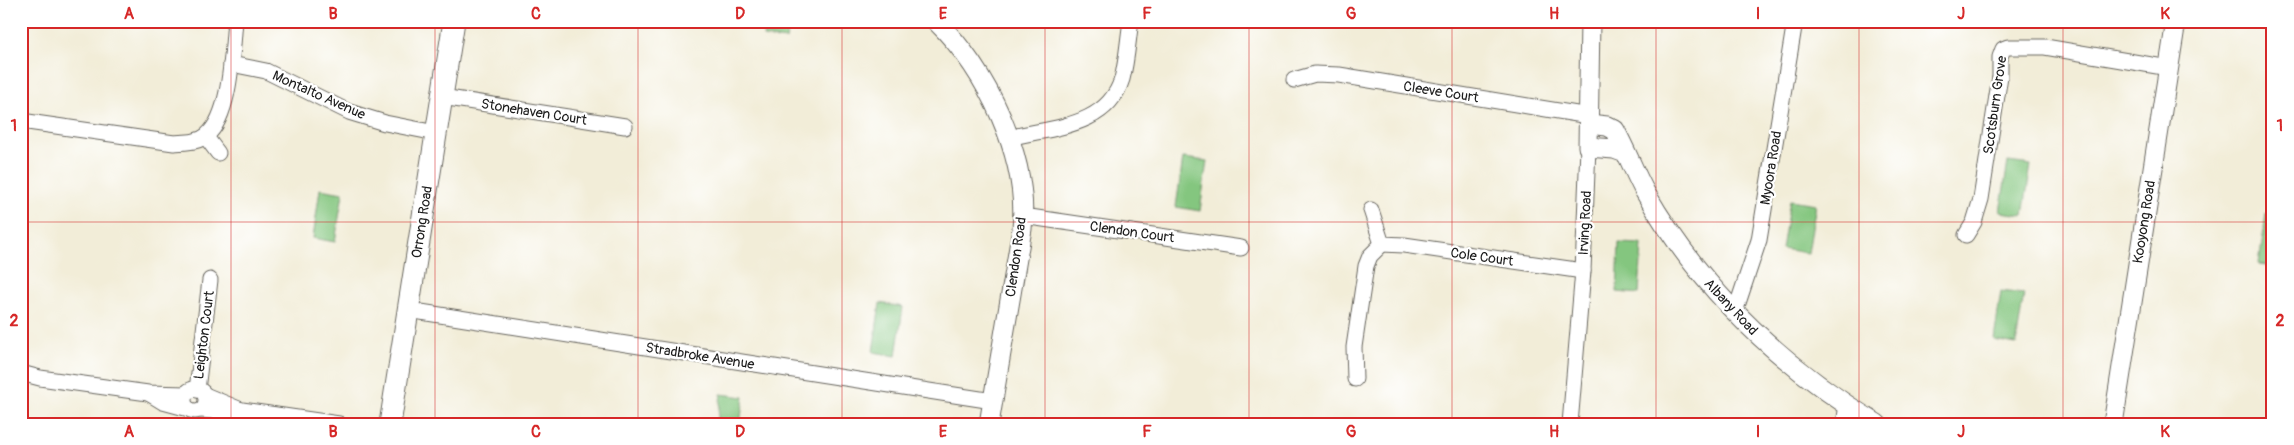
<svg xmlns="http://www.w3.org/2000/svg" width="2294" height="445" font-family="Pangolin,sans-serif">
  <style>
    .garden { fill: #84c67f; stroke: #50714e }
    .lines { fill: none; stroke-linecap: round; stroke-linejoin: round }
    .minor-casing { stroke: #67655e; stroke-width: 17 }
    .tertiary-casing { stroke: #67655e; stroke-width: 21 }
    .secondary-casing { stroke: #67655e; stroke-width: 23 }
    .minor { stroke: #fff; stroke-width: 15 }
    .tertiary { stroke: #fff; stroke-width: 19 }
    .secondary { stroke: #fff; stroke-width: 21 }
    .grid { fill: none; stroke: #d62828; stroke-width: 1; stroke-opacity: 0.55 }
    .labels { text-anchor: middle; dominant-baseline: central; stroke-width: 4.5; stroke-linejoin: round; paint-order: stroke }
    .street-label { font-size: 14px; fill: #1c1c1c; stroke: #fff }
    .neatline { fill: none; stroke: #d62828; stroke-width: 2 }
    .grid-label { font-size: 16px; text-anchor: middle; font-weight: bold; fill: #d62828 }
  </style>
  <rect width="100%" height="100%" fill="#fff"/>
  <filter id="ink" filterUnits="userSpaceOnUse"><feTurbulence type="fractalNoise" baseFrequency=".02" numOctaves="2"/><feDisplacementMap in="SourceGraphic" scale="10" xChannelSelector="R" yChannelSelector="G"/><feConvolveMatrix kernelMatrix="1 2 1 2 8 2 1 2 1" color-interpolation-filters="sRGB"/></filter>
  <filter id="wash" filterUnits="userSpaceOnUse"><feTurbulence type="fractalNoise" baseFrequency=".0096" numOctaves="4" result="noise"/><feDisplacementMap in="SourceGraphic" scale="20" xChannelSelector="R" yChannelSelector="G"/><feGaussianBlur stdDeviation="1.12" result="paint"/><feColorMatrix in="noise" values="0 0 0 0 0 0 0 0 0 0 0 0 0 0 0 0 0 1.4 0 .05"/><feComposite in="paint" operator="in"/></filter>
  <g filter="url(#wash)">
    <rect width="100%" height="100%" fill="#f2edd8"/>
    <g class="garden">
      <path d="M765,21h24l-3,19 -23,-3z"/>
      <path d="M1183,158l24,3 -7,50 -24,-4z"/>
      <path d="M2008,162l23,3 -8,50 -23,-3z"/>
      <path d="M320,189l23,4 -8,49 -22,-4z"/>
      <path d="M1790,200l26,4 -8,49 -26,-4z"/>
      <path d="M2266,214l7,1v51l-14,-2z"/>
      <path d="M1619,243l23,1 -3,50 -22,-2z"/>
      <path d="M2001,291l23,3 -8,50 -22,-4z"/>
      <path d="M880,303l23,4 -7,49 -23,-4z"/>
      <path d="M721,394l23,3 -4,27h-23z"/>
    </g>
  </g>
  <g filter="url(#ink)">
    <g class="lines">
      <defs>
        <g id="minor">
          <path d="M231,64l35,7 83,41 36,11 51,10"/>
          <path d="M1294,80l21,-6 24,1 250,41"/>
          <path d="M442,97l183,29"/>
          <path d="M21,121l153,22c11,-1 24,0 33,-8 24,-20 25,-84 28,-114"/>
          <path d="M206,137l12,16"/>
          <path d="M1009,138c41,-11 98,-10 113,-59 5,-19 6,-39 9,-58"/>
          <path d="M1371,210l11,34 22,1 179,26"/>
          <path d="M1023,216l218,32"/>
          <path d="M1966,235l8,-13 7,-23 19,-123v-19l3,-8 5,-2h37l124,21"/>
          <path d="M408,310l585,91"/>
          <path d="M1735,312l24,-72 36,-219"/>
          <path d="M21,373l19,5 108,15 38,1"/>
          <path d="M1355,379l-1,-32 12,-81 4,-10 12,-12"/>
          <circle cx="195" cy="400" r="11"/>
          <path d="M197,390l13,-110"/>
          <path d="M150,394l13,8 26,7"/>
          <path d="M205,395l36,15"/>
          <path d="M201,410l23,2 18,-2 97,14"/>
          <path d="M1570,424l13,-153 5,-124"/>
          <path d="M1844,424l3,-19"/>
        </g>
        <g id="tertiary">
          <path d="M936,21c51,50 93,136 86,208l-33,195"/>
          <path d="M1590,21l-2,126 26,2 11,4"/>
          <path d="M1589,124l18,2 8,4c11,20 19,42 30,62 56,98 136,174 232,232"/>
          <path d="M2113,424l63,-403"/>
        </g>
        <path id="secondary" d="M390,424l64,-403"/>
      </defs>
      <use href="#minor" class="minor-casing"/>
      <use href="#tertiary" class="tertiary-casing"/>
      <use href="#secondary" class="secondary-casing"/>
      <use href="#minor" class="minor"/>
      <use href="#tertiary" class="tertiary"/>
      <use href="#secondary" class="secondary"/>
    </g>
  </g>
  <path class="grid" d="M231,21v403M435,21v403M638,21v403M842,21v403M1045,21v403M1249,21v403M1452,21v403M1656,21v403M1859,21v403M2063,21v403M21,222h2252"/>
  <g class="labels">
    <g class="street-label">
      <text transform="translate(1441 92) rotate(9)">Cleeve Court</text>
      <text transform="translate(319 95) rotate(24)">Montalto Avenue</text>
      <text transform="translate(1995 105) rotate(-82)">Scotsburn Grove</text>
      <text transform="translate(534 112) rotate(9)">Stonehaven Court</text>
      <text transform="translate(1771 168) rotate(-81)">Myoora Road</text>
      <text transform="translate(422 222) rotate(-81)">Orrong Road</text>
      <text transform="translate(2144 222) rotate(-81)">Kooyong Road</text>
      <text transform="translate(1585 223) rotate(-87)">Irving Road</text>
      <text transform="translate(1132 232) rotate(8)">Clendon Court</text>
      <text transform="translate(1016 257) rotate(-82)">Clendon Road</text>
      <text transform="translate(1482 257) rotate(8)">Cole Court</text>
      <text transform="translate(1731 307) rotate(47)">Albany Road</text>
      <text transform="translate(204 335) rotate(-83)">Leighton Court</text>
      <text transform="translate(700 356) rotate(9)">Stradbroke Avenue</text>
    </g>
  </g>
  <rect width="2294" height="445" fill="none" stroke="#fff" stroke-width="55"/>
  <rect x="28" y="28" width="2238" height="390" class="neatline"/>
  <g class="grid-label">
    <text x="129" y="19">A</text>
    <text x="333" y="19">B</text>
    <text x="536" y="19">C</text>
    <text x="740" y="19">D</text>
    <text x="943" y="19">E</text>
    <text x="1147" y="19">F</text>
    <text x="1351" y="19">G</text>
    <text x="1554" y="19">H</text>
    <text x="1758" y="19">I</text>
    <text x="1961" y="19">J</text>
    <text x="2165" y="19">K</text>
    <text x="14" y="131">1</text>
    <text x="2280" y="131">1</text>
    <text x="14" y="326">2</text>
    <text x="2280" y="326">2</text>
    <text x="129" y="437">A</text>
    <text x="333" y="437">B</text>
    <text x="536" y="437">C</text>
    <text x="740" y="437">D</text>
    <text x="943" y="437">E</text>
    <text x="1147" y="437">F</text>
    <text x="1351" y="437">G</text>
    <text x="1554" y="437">H</text>
    <text x="1758" y="437">I</text>
    <text x="1961" y="437">J</text>
    <text x="2165" y="437">K</text>
  </g>
</svg>
